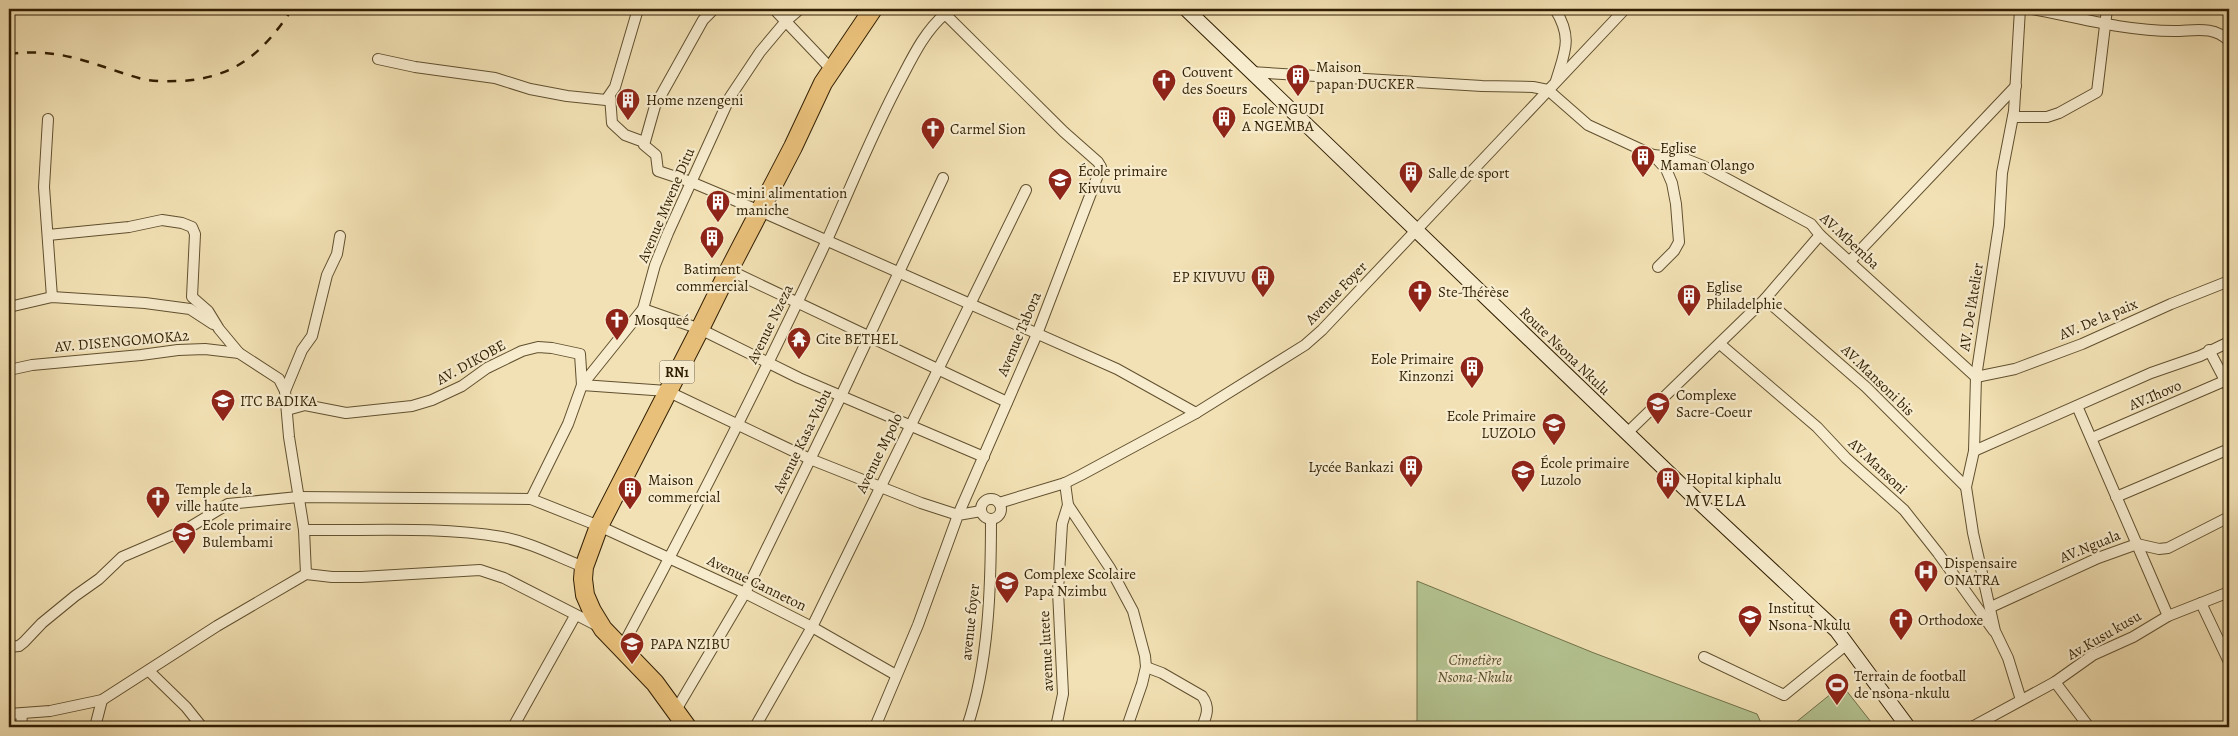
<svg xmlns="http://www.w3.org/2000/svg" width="2238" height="736" font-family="Alegreya,serif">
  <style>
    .green { fill: #b4c492; stroke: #72724a }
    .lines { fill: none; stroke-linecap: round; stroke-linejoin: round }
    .street-casing { stroke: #61502f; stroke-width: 12 }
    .secondary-casing { stroke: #311f03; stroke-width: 16 }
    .highway-casing { stroke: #311f03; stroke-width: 20 }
    .street { stroke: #f7ecce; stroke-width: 10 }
    .secondary { stroke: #f7ecce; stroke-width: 14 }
    .highway { stroke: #e9c07a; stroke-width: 18 }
    .rail { stroke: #311f03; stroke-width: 2.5; stroke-dasharray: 9 9; stroke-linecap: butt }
    .labels { text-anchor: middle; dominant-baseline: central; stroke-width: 4.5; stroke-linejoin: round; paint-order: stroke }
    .shield { fill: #f7ecce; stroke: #6c5c40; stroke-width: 1 }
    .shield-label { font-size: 14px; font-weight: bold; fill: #311f03 }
    .poi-label { font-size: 15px; fill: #311f03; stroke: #f7ecce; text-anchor: start }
    .street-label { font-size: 15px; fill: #311f03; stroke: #f7ecce }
    .park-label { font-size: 15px; font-style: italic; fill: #58512e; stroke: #f7ecce }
    .quarter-label { font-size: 18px; letter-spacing: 1px; fill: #311f03; stroke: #f7ecce }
  </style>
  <rect width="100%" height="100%" fill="#f2e1b4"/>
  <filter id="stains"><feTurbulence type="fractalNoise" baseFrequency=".004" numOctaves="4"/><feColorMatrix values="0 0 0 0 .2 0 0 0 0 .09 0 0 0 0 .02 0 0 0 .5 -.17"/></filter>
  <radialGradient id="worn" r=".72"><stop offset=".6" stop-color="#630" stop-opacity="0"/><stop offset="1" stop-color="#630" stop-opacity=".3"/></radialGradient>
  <g class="green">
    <path d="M1417,581l177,72 163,61 6,13h-346z"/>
    <path d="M1842,685l33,42h-85z"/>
  </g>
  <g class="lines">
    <defs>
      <g id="street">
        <path d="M714,9l-11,11 -48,86 -11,39 12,10 2,16 33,11 69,29 357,158 79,44"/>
        <path d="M774,9l58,61"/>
        <path d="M1555,9c18,29 10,42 1,72"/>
        <path d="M2020,9l-6,102 -12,62 -3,52 -23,152 -2,74 -8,36 7,46 22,98 13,27 13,42"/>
        <path d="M2033,9c46,9 93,22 141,22 20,0 39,-6 55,10"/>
        <path d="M378,59l37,8 80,11 35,11 37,7 39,4 9,-13 23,-78"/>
        <path d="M1251,72l231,14 51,1 15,3 40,35 65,30 13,14 6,14 4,21 3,38 -5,9 -16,16"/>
        <path d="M610,96l2,27 13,12 19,7"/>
        <path d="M2013,117h34l12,-4 38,-21 10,-83"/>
        <path d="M48,119l-4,68 8,110"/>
        <path d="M1653,155l30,3 20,8 108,58 9,11 156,142 39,-8 67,-25 89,-40 58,-23"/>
        <path d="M48,235l81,-8 33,-7 20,3 10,4 3,7 -3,63 16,14 11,18 20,24 40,26 6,12 4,46 15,93 2,44"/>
        <path d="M1850,261l166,-175"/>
        <path d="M729,270l278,132"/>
        <path d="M1765,299l101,88 100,100"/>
        <path d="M9,307l43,-10 93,6 45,6 23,15"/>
        <path d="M643,309l57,20 99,49 185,79"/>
        <path d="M1720,344l97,83 29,31 58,52 34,43 56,78"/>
        <path d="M2209,350l20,38"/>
        <path d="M9,370l23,-5 109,-10 37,-5 27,-1 34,4"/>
        <path d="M285,391l17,-41 10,-14 15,-61 10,-21 3,-18"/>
        <path d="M2077,406l91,210"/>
        <path d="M287,410l18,-5 41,8 66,-7 20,-6 30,-14 25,-18 35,-17 16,-4 14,1 28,6 2,31 85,6 143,68 111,44 37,12 79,-181 64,-167 -3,-5 -34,-30 -124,-123"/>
        <path d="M1627,433l138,-134 55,-64"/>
        <path d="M2092,438l137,-59"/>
        <path d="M1974,451l177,-78 49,-17 29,-14"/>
        <path d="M2116,497l113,-48"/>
        <circle cx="991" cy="509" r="10"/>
        <path d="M531,499l37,-75 14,-39 61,-76 12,-44 13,-32 62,-136 30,-45 26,-31 14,-12"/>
        <path d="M999,503l66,-20 16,-8 115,-62 109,-68 17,-15 303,-321"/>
        <path d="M1068,505l42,63 23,43 12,45 1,11 -4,17 -15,43"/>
        <path d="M304,530c65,1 133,-4 198,7 28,5 56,20 82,30"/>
        <path d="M2201,603l28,59"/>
        <path d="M1991,607l107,-49 39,-14 22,5 9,-1 61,-31"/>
        <path d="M9,647l10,-1 5,-4 18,-19 33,-27 24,-17 23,-22 63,-27 43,-26 70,-7 233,2 68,27 146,67 67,34 84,48"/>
        <path d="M621,649c72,-134 141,-270 206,-409 24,-53 46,-109 74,-161 12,-23 24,-48 44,-65"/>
        <path d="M1704,657l80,38 63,-51"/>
        <path d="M1146,667l16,6 40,23c8,11 5,19 0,31"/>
        <path d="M149,671l37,36 16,20"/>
        <path d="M2055,682l34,45"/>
        <path d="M676,710l69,-117 96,-197 102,-218"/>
        <path d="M9,714l41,-3 52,-11 115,-74 89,-52 26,3h29l119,-7 24,8 96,49"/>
        <path d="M21,727l1,-13"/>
        <path d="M95,727l7,-27"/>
        <path d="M513,727l62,-111"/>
        <path d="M755,727l57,-100 214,-437"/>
        <path d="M875,727l43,-102 40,-110 23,-4"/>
        <path d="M967,727c22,-64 24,-141 24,-208"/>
        <path d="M1056,727l7,-33 -5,-103 4,-67 6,-19 -3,-22"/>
        <path d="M1972,727l83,-45 38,-27 40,-18 35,-21 61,-24"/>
      </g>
      <path id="secondary" d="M1186,9l515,495 136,127 71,96"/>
      <path id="highway" d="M687,727l-32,-44 -52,-54 -11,-18 -7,-16 -2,-16 1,-12 15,-41 101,-197 29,-59 64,-123 30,-64 50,-74"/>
    </defs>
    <use href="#street" class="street-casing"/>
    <use href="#secondary" class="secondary-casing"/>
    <use href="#highway" class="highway-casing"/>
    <use href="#street" class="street"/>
    <use href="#secondary" class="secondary"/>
    <use href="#highway" class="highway"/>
    <path class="rail" d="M9,54c53,-7 84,11 133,25 12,3 26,2 38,2 55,-3 83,-28 112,-72"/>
  </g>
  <defs>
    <symbol id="building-pin" viewBox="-11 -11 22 30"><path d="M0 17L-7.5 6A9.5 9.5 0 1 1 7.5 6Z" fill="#8f2418" stroke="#f7ecce"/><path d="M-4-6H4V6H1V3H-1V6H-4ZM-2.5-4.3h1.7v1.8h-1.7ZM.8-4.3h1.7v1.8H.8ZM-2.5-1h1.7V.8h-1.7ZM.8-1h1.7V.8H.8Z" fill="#fff"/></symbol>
    <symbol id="church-pin" viewBox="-11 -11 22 30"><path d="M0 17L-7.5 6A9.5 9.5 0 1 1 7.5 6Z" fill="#8f2418" stroke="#f7ecce"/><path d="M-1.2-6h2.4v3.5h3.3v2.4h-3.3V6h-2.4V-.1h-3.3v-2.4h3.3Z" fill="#fff"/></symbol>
    <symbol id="school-pin" viewBox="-11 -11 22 30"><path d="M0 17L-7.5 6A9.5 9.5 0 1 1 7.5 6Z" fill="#8f2418" stroke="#f7ecce"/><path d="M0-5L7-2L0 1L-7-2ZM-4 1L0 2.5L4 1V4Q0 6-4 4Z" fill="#fff"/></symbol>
    <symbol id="temple-pin" viewBox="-11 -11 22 30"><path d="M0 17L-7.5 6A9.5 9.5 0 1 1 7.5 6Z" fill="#8f2418" stroke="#f7ecce"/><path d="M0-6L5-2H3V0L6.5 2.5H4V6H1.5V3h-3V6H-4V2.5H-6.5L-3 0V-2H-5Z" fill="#fff"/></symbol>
    <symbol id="hospital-pin" viewBox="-11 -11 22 30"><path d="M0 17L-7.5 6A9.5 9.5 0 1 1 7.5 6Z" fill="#8f2418" stroke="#f7ecce"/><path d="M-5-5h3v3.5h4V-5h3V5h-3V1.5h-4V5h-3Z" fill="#fff"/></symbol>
    <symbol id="stadium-pin" viewBox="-11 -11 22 30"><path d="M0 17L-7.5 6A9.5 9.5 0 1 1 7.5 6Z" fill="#8f2418" stroke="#f7ecce"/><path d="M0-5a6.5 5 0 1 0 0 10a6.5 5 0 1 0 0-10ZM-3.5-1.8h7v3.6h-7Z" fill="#fff"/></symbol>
  </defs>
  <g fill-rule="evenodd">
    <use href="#building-pin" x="1284" y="62" width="28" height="38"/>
    <use href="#church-pin" x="1150" y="67" width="28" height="38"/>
    <use href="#building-pin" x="614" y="86" width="28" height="38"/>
    <use href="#building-pin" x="1210" y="104" width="28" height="38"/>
    <use href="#church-pin" x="919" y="115" width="28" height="38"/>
    <use href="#building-pin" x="1629" y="143" width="28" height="38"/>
    <use href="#building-pin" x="1397" y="159" width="28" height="38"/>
    <use href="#school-pin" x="1046" y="166" width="28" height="38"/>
    <use href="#building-pin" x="704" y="188" width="28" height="38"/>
    <use href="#building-pin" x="698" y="224" width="28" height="38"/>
    <use href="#building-pin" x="1249" y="263" width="28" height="38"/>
    <use href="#church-pin" x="1406" y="278" width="28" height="38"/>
    <use href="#building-pin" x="1675" y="282" width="28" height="38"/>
    <use href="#church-pin" x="603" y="306" width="28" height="38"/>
    <use href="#temple-pin" x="785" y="325" width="28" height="38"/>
    <use href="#building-pin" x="1458" y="354" width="28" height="38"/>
    <use href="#school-pin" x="209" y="387" width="28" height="38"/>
    <use href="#school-pin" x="1644" y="390" width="28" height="38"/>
    <use href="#school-pin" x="1540" y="411" width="28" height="38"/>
    <use href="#building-pin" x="1397" y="453" width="28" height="38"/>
    <use href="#school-pin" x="1509" y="458" width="28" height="38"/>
    <use href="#building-pin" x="1654" y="465" width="28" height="38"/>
    <use href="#building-pin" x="616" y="475" width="28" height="38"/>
    <use href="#church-pin" x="144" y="484" width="28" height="38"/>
    <use href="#school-pin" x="170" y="520" width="28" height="38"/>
    <use href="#hospital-pin" x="1912" y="558" width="28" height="38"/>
    <use href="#school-pin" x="993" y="569" width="28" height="38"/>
    <use href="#school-pin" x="1736" y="603" width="28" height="38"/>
    <use href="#church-pin" x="1887" y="606" width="28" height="38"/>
    <use href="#school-pin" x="618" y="630" width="28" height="38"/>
    <use href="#stadium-pin" x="1823" y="671" width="28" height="38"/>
  </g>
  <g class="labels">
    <rect class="shield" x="659.5" y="360.5" width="35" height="23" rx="4"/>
    <g class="shield-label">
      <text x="677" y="372">RN1</text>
    </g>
    <g class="poi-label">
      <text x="1316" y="67">Maison<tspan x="1316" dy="17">papan DUCKER</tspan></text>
      <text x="1182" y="72">Couvent<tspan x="1182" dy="17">des Soeurs</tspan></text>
      <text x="646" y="100">Home nzengeni</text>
      <text x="1242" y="109">Ecole NGUDI<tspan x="1242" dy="17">A NGEMBA</tspan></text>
      <text x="950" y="129">Carmel Sion</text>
      <text x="1660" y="148">Eglise<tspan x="1660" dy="17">Maman Olango</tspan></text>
      <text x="1078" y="171">École primaire<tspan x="1078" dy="17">Kivuvu</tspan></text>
      <text x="1428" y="173">Salle de sport</text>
      <text x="736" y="193">mini alimentation<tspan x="736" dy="17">maniche</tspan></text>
      <text x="712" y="269" text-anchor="middle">Batiment<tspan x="712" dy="17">commercial</tspan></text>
      <text x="1246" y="277" text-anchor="end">EP KIVUVU</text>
      <text x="1706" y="287">Eglise<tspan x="1706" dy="17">Philadelphie</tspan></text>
      <text x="1438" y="292">Ste-Thérèse</text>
      <text x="634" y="320">Mosqueé</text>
      <text x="816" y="339">Cite BETHEL</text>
      <text x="1454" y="359" text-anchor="end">Eole Primaire<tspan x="1454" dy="17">Kinzonzi</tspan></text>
      <text x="1676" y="395">Complexe<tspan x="1676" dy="17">Sacre-Coeur</tspan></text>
      <text x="240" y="401">ITC BADIKA</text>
      <text x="1536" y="416" text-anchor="end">Ecole Primaire<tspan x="1536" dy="17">LUZOLO</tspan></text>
      <text x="1540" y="463">École primaire<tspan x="1540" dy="17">Luzolo</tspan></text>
      <text x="1394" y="467" text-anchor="end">Lycée Bankazi</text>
      <text x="1686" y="479">Hopital kiphalu</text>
      <text x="648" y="480">Maison<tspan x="648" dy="17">commercial</tspan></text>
      <text x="176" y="489">Temple de la<tspan x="176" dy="17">ville haute</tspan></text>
      <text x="202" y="525">Ecole primaire<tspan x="202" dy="17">Bulembami</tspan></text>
      <text x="1944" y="563">Dispensaire<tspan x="1944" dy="17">ONATRA</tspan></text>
      <text x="1024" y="574">Complexe Scolaire<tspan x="1024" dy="17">Papa Nzimbu</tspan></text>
      <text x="1768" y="608">Institut<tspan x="1768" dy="17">Nsona-Nkulu</tspan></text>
      <text x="1918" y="620">Orthodoxe</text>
      <text x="650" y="644">PAPA NZIBU</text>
      <text x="1854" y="676">Terrain de football<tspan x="1854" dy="17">de nsona-nkulu</tspan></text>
    </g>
    <g class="street-label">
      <text transform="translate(666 205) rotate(-67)">Avenue Mwene Ditu</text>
      <text transform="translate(1850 241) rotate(43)">AV.Mbemba</text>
      <text transform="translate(1336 293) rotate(-46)">Avenue Foyer</text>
      <text transform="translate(1971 307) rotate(-81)">AV. De l'Atelier</text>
      <text transform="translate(2098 319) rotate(-23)">AV. De la paix</text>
      <text transform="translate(770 324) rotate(-64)">Avenue Nzeza</text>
      <text transform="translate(1019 334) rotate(-67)">Avenue Tabora</text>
      <text transform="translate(122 341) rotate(-5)">AV. DISENGOMOKA2</text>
      <text transform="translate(1565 351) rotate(44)">Route Nsona Nkulu</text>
      <text transform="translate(471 362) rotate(-29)">AV. DIKOBE</text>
      <text transform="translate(1878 380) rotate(44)">AV.Mansoni bis</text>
      <text transform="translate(2155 395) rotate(-23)">AV.Thovo</text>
      <text transform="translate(802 441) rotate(-64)">Avenue Kasa-Vubu</text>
      <text transform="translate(879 453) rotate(-64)">Avenue Mpolo</text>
      <text transform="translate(1878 466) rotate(43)">AV.Mansoni</text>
      <text transform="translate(2090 546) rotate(-22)">AV.Nguala</text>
      <text transform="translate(757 583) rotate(26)">Avenue Canneton</text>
      <text transform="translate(970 622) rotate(-84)">avenue foyer</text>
      <text transform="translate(2104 635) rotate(-30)">Av.Kusu kusu</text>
      <text transform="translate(1046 651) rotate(-93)">avenue lutete</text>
    </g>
    <g class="park-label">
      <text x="1475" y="660">Cimetière<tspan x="1475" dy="17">Nsona-Nkulu</tspan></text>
    </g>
    <g class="quarter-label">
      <text x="1716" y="500">MVELA</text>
    </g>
  </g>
  <rect width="2238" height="736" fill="none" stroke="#f2e1b4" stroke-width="30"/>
  <rect x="10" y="10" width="2218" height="716" fill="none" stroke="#311f03" stroke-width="2.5"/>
  <rect x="15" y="15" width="2208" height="706" fill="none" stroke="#311f03"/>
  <rect width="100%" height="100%" filter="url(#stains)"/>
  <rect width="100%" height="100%" fill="url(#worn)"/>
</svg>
